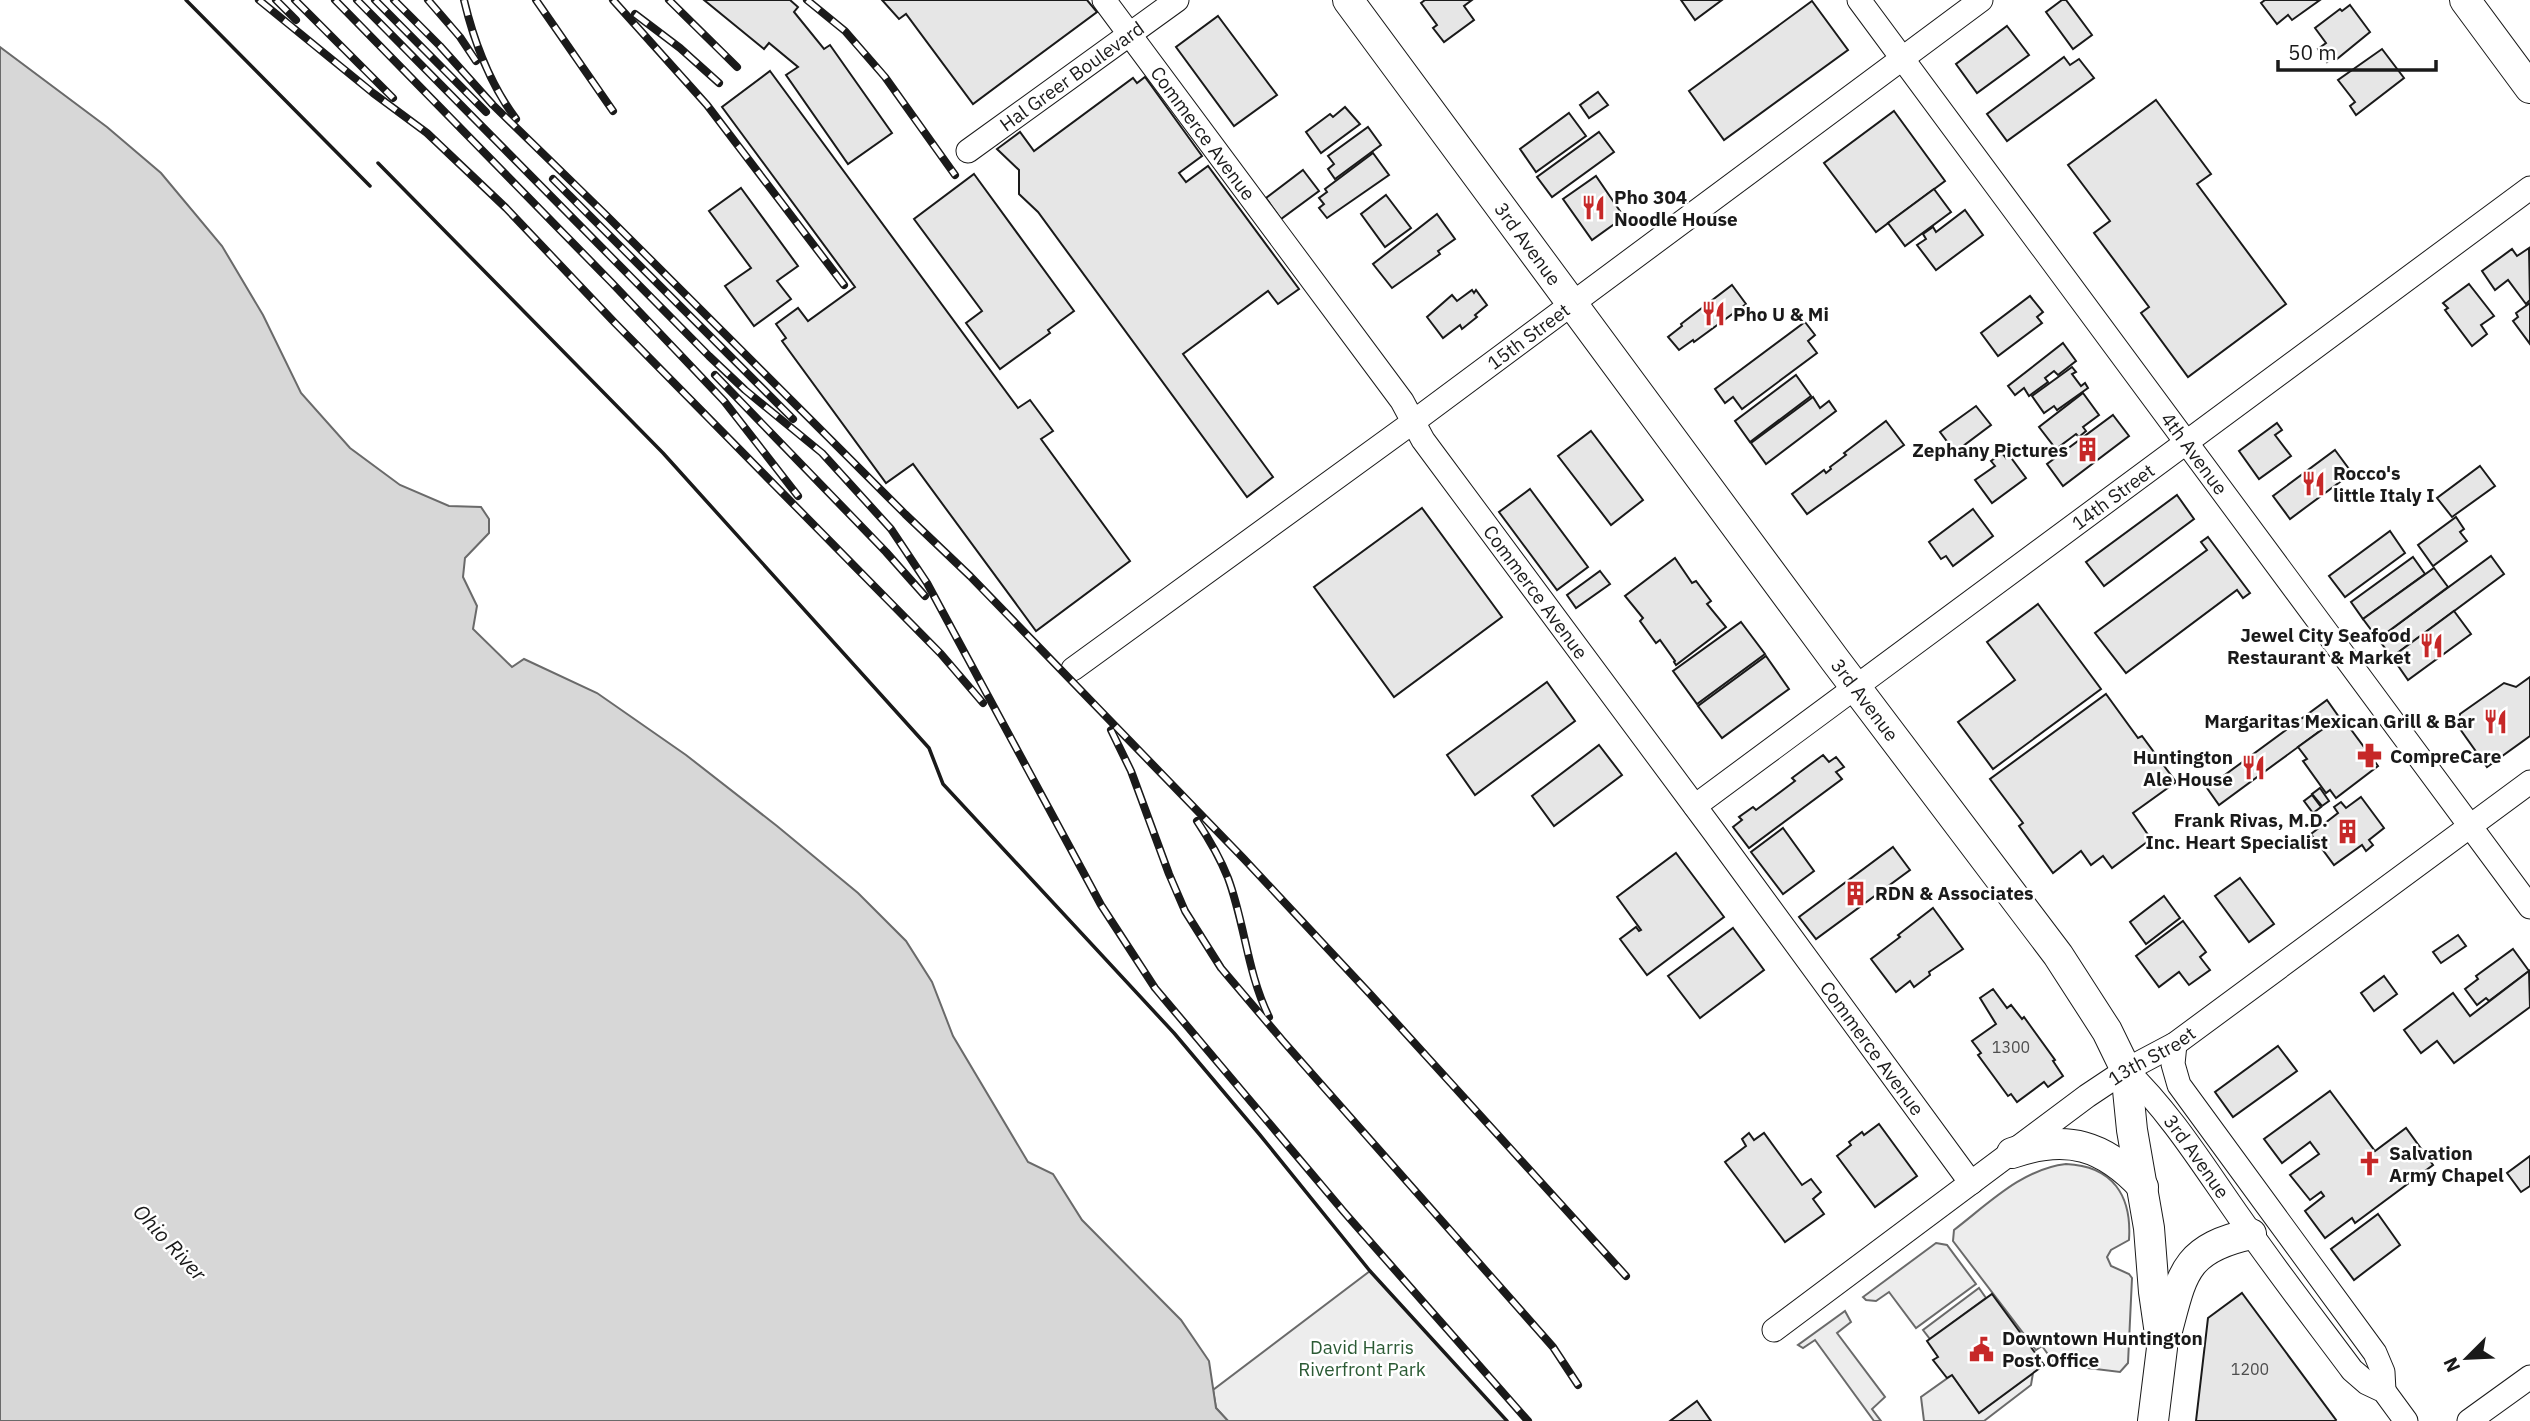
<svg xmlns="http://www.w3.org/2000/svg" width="2530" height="1421" font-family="'IBM Plex Sans',sans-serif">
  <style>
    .green { fill: #ededed; stroke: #6a6a6a; stroke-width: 2 }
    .water { fill: #d7d7d7; stroke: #6a6a6a; stroke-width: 2 }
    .building { fill: #e6e6e6; stroke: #1a1a1a; stroke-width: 2 }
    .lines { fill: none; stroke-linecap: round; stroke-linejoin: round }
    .minor-casing { stroke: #1a1a1a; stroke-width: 25 }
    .major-casing { stroke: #1a1a1a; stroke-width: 32 }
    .minor { stroke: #fff; stroke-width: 23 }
    .major { stroke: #fff; stroke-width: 30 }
    .rail-casing { stroke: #1a1a1a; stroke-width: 8 }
    .rail { stroke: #fff; stroke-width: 5; stroke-dasharray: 16; stroke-linecap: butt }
    .wall { stroke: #1a1a1a; stroke-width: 3.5 }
    .labels { text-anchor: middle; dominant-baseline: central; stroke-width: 5; stroke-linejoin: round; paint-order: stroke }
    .number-label { font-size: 16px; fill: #4d4d4d }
    .street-label { font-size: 19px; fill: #1a1a1a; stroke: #fff }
    .poi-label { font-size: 19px; font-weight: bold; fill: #1a1a1a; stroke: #fff; text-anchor: start }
    .park-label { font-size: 19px; fill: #2b5a34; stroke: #fff }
    .water-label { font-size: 21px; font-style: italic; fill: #1a1a1a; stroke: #fff }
  </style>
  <rect width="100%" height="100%" fill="#fff"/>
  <g class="green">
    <path d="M2066,1164c47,2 66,32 63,76l-18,10 -4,7 4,9 18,8 3,4 -4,85 -8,9 -65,-8 -13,-18 -6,4 -83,-109 1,-11c34,-26 68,-61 112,-66z"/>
    <path d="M1936,1243l11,2 29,39 -60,44 -27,-36 -13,9 -10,-1 -3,-3z"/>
    <path d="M1370,1271l137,150h-279l-12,-13 -3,-18z"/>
    <path d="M1979,1288l7,10 -56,41 -7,-9z"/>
    <path d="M1845,1311l6,11 -14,11 48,64 -13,12 9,12h-7l-59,-81 -12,8 -5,-3z"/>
    <path d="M2033,1373l-2,12 -47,36h-60l-3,-24 31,-22 27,37z"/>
  </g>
  <path class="water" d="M0,47l107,80 54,46 61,73 41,69 38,78 49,55 50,37 49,21 32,1 8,12v14l-24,25 -2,19 14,29 -4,23 39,38 12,-8 73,34 89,62 91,71 81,67 48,48 26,41 21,54 75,126 25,12 29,46 99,100 28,41 7,47 12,13h-1228z"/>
  <g class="building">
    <path d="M704,0h86l8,7 -4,5 30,37 6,-4 62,88 -44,31 -62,-89 12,-8 -29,-24 -5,6z"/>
    <path d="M882,0h205l10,12 -124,92 -67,-90 -7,5z"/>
    <path d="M1425,0h47l-8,6 10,14 -30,22 -11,-14 4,-3 -16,-22z"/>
    <path d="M1681,0h41l-27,20z"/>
    <path d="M2062,0h4l26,35 -19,14 -27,-37z"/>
    <path d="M2265,0h55l-28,20 -4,-5 -11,9 -16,-21z"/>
    <path d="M1812,1l36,49 -124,90 -35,-49z"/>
    <path d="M2350,5l20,27 -33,27 -2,-3 -8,6 -9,-13 8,-6 -11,-15 25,-19 2,2z"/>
    <path d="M1218,16l59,79 -43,31 -58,-79z"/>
    <path d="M2007,26l22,29 -52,38 -21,-29z"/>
    <path d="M2382,49l22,29 -48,37 -6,-9 5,-4 -17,-22z"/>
    <path d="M2064,57l6,8 9,-6 15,19 -87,63 -20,-27z"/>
    <path d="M770,71l248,337 12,-8 23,31 -12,8 89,122 -94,70 -123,-167 -27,19 -104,-142 4,-3 -10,-14 22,-16 10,13 47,-34 -133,-180z"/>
    <path d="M1145,77l57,79 -23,17 7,9 22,-16 91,123 -21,15 -10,-13 -85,63 90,123 -26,20 -209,-285 -19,-18v-24l-22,-21 23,-17 14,19 99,-73 4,5z"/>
    <path d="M1598,92l10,13 -19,13 -9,-13z"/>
    <path d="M2156,100l55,74 -14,10 89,120 -98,73 -47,-64 8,-6 -55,-74 16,-12 -42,-56z"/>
    <path d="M1345,107l15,17 -39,29 -15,-21 24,-18 3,3z"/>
    <path d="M1894,111l51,70 -69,51 -52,-69z"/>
    <path d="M1569,113l17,23 -50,36 -16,-23z"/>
    <path d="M1368,127l13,18 -46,34 -7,-10 6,-5 -6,-8z"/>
    <path d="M1599,132l15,20 -62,45 -15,-20z"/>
    <path d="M1373,153l16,22 -62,43 -8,-10 5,-4 -5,-6 8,-6 -2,-3z"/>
    <path d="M1303,170l16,21 -38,28 -15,-21z"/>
    <path d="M974,174l100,137 -26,19 2,3 -50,36 -34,-46 16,-12 -68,-92z"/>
    <path d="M1596,176l28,41 -32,23 -29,-41z"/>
    <path d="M741,188l57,78 -21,15 14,18 -37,27 -29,-40 26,-18 -42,-57z"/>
    <path d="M1934,189l17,23 -46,34 -17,-23z"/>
    <path d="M1386,195l25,33 -26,19 -24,-33z"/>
    <path d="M1965,210l18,25 -47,35 -19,-25 9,-6 -3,-5 10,-7 3,5z"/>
    <path d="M1437,214l18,25 -17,12 2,3 -48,34 -19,-24z"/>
    <path d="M2529,248l1,52 -4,4 -18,-24 -13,10 -13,-19 30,-22 5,7z"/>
    <path d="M2469,284l25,32 -13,9 6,9 -15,12 -27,-36 3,-2 -5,-5z"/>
    <path d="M1732,285l14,19 -52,38 -1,-2 -14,10 -11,-13 14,-11 -1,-2z"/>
    <path d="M1472,290l2,3 2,-3 11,15 -12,10 2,2 -15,12 -2,-4 -17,13 -16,-21 25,-22 5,6z"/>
    <path d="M2030,296l13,16 -6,5 5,6 -44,33 -17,-23z"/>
    <path d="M2530,303v41l-17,-23 5,-4 -2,-4z"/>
    <path d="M1805,322l10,13 -7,6 9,12 -75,56 -9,-12 -8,6 -10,-14z"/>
    <path d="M2063,343l13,18 -18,14 -4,-4 -9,7 3,4 -19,14 -5,-8 -9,7 -7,-9z"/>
    <path d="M2072,367l4,5 -4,2 9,12 4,-3 3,5 -31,22 -3,-4 -10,7 -12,-17z"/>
    <path d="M1796,375l15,21 -61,46 -15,-21z"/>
    <path d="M2083,393l16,22 -16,12 3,4 -7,6 -3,-3 -20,15 -17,-22z"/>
    <path d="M1813,397l7,11 9,-7 7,10 -70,53 -15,-21z"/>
    <path d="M1976,406l15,19 -36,27 -15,-20z"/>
    <path d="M2113,415l16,21 -66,50 -16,-22z"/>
    <path d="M1886,421l18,24 -97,69 -15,-20 32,-24 2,3 5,-4 -1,-2 16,-12 -2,-2z"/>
    <path d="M2277,423l5,7 -7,5 16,21 -32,23 -20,-28z"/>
    <path d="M1591,431l52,69 -32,25 -53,-69z"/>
    <path d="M2335,450l17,23 -62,46 -17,-23z"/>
    <path d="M2002,453l4,5 3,-3 17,23 -34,25 -17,-23 20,-14 -4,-5z"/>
    <path d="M2480,466l15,20 -43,31 -15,-19z"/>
    <path d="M1530,489l58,78 -31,23 -58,-78z"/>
    <path d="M2177,495l17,24 -90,67 -18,-24z"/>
    <path d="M1422,508l80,109 -108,80 -80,-110z"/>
    <path d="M1973,509l20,27 -40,30 -7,-10 -5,3 -12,-17z"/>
    <path d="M2456,517l8,12 -4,3 7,9 -34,25 -15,-21z"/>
    <path d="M2390,531l15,22 -60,44 -16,-21z"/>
    <path d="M2208,537l42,56 -7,5 -6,-8 -111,83 -31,-40 112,-83 -6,-8z"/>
    <path d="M2491,556l13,18 -112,83 -14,-18z"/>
    <path d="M2413,557l12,17 -62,45 -12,-17z"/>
    <path d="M1675,558l17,25 4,-2 15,20 -4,3 19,23 -50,38 -2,-3 1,-1 -15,-21 -4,3 -16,-22 3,-3 -18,-22z"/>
    <path d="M2434,568l14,19 -70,52 -15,-20z"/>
    <path d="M1600,571l10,13 -34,24 -9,-13z"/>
    <path d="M2038,604l63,85 -108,80 -35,-47 57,-42 -28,-38z"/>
    <path d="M2454,611l17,23 -63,46 -16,-23z"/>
    <path d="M1741,622l24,32 -68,50 -24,-33z"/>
    <path d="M1766,656l23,33 -67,49 -24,-32z"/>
    <path d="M2530,677v59l-43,31 -27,-38v-15l44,-31 12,4z"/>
    <path d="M1547,682l28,39 -100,74 -28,-40z"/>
    <path d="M2106,694l32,44 4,-2 34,46 -43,31 18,26 -39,29 -9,-12 -12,9 -10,-14 -28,22 -34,-47 4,-3 -33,-44z"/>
    <path d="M2327,700l12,17 -120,88 -12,-17z"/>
    <path d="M2341,716l37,50 -42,32 -6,-8 -4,3 -23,-32 4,-2 -9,-12z"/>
    <path d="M1599,745l23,30 -68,51 -22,-30z"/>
    <path d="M1823,755l6,7 7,-5 8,10 -8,5 6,7 -93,69 -16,-21 9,-7 -3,-3 14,-10 3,3 39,-29 -3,-3z"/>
    <path d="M2320,788l9,13 -7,5 -10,-12z"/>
    <path d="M2312,795l9,12 -8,6 -9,-12z"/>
    <path d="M2361,797l23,31 -15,12 4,5 -7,6 -4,-6 -28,20 -23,-31 27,-21 -4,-6 7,-5 5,6z"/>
    <path d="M1783,828l31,43 -31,23 -32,-42z"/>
    <path d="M1893,847l17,23 -94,69 -17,-22z"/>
    <path d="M1676,853l48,64 -77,58 -27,-36 16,-12 3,4 2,-1 -24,-33z"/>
    <path d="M2240,878l34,46 -25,18 -34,-46z"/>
    <path d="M2164,896l16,22 -34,26 -16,-22z"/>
    <path d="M1933,908l30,41 -31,21 -3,2 1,3 -16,12 -4,-6 -14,11 -25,-33 29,-22 -2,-2z"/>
    <path d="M2183,921l23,31 -6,5 10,13 -21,15 -10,-13 -20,15 -23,-31z"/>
    <path d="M1733,928l31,42 -64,48 -32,-42z"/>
    <path d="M2458,935l8,11 -25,17 -8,-11z"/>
    <path d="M2513,949l16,22 -40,30 -3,-3 -9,7 -12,-16 13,-10 -2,-3z"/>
    <path d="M2529,971l1,36 -76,56 -17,-22 -16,12 -17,-23 49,-37 17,23z"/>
    <path d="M2384,976l13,18 -23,17 -13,-18z"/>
    <path d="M1993,989l14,19 4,-3 11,14 2,-2 31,43 -2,1 10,15 -15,11 -4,-5 -27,20 -6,-8 -3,2 -30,-41 3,-2 -9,-12 24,-17 -16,-26z"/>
    <path d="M2278,1046l19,25 -64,46 -18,-25z"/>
    <path d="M2330,1091l45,60 31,-23 27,37 -78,58 -3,-5 -27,20 -20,-27 19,-15 -3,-4 -11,8 -20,-25 29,-21 -9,-12 -28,21 -18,-24z"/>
    <path d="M1879,1124l38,52 -42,31 -38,-51 14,-11 -2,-3 13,-10 2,3z"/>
    <path d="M1749,1133l5,7 10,-7 38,52 9,-6 10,13 -8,7 11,15 -39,28 -60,-80 21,-16 -4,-7z"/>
    <path d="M2530,1156v30l-9,6 -14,-19z"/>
    <path d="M2378,1214l22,31 -46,35 -23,-31z"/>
    <path d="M2242,1293l94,127 -1,1h-139l12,-103z"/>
    <path d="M1992,1294l52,71 -65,48 -27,-38 -5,3 -14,-18 5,-3 -11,-16z"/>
    <path d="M1697,1401l14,20h-41z"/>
  </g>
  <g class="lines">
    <defs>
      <g id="minor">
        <path id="s1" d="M1104,0l298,401 21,39 291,392 257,351"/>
        <path id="s2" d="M1859,0l671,907"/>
        <path id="s3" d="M968,151l209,-151"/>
        <path id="s4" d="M1073,669l340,-247 568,-422"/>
        <path id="s5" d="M1695,806l835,-618"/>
        <path d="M2175,1044l-2,20 6,21 196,268 8,19 1,19"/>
        <path id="s6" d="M2126,1070c45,43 78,97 114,148 36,52 74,101 112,152l15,13 17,8 22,30"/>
        <path id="s7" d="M1774,1330l313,-234 39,-26 49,-26 355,-262"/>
        <path d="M2469,1421l61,-44"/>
      </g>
      <g id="major">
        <path id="s8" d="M1348,0l487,660 223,295 49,76 19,39 6,60 17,98 5,64 8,56 -9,73"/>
        <path d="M2465,0l65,88"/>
        <path d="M2012,1153c55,-19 92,-8 131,34"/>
        <path d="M2165,1338c17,-61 16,-89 86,-104"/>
      </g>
    </defs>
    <use href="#minor" class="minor-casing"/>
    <use href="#major" class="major-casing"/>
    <use href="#minor" class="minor"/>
    <use href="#major" class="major"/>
    <defs>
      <g id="rail">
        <path d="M259,0l114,93 54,40 79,75 109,115 326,331 42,49"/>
        <path d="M276,0l20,20"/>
        <path d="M295,0l98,98"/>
        <path d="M335,0l277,283 112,118 74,95"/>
        <path d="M357,0l352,356 36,34 77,63 69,76 36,54 174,322 54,83 189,224 184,209"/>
        <path d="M375,0l111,112"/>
        <path d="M394,0l46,46 53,59 114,111 298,298 65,62 274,283 126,135 256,282"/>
        <path d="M428,0l32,37 16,24"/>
        <path d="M464,0c10,42 26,84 52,119"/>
        <path d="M536,0l77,111"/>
        <path d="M613,0l94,105 137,180"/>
        <path d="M669,0l68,67"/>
        <path d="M807,0l38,31 40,46 70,98"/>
        <path d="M635,14l45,34 39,35"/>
        <path d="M553,179l240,240"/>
        <path d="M715,375l171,177 39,44"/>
        <path d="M1111,730l20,41 38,103 16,37 36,57 62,73 270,306 25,38"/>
        <path d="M1197,821c12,18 23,37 31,57 17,46 19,94 41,139"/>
      </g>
    </defs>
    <use href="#rail" class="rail-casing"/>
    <use href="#rail" class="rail"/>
    <g class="wall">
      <path d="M186,0l184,186"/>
      <path d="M378,163l285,290 266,295 14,36 231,249 86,102 110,136 137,150"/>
    </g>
  </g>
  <defs>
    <symbol id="restaurant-bare" viewBox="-9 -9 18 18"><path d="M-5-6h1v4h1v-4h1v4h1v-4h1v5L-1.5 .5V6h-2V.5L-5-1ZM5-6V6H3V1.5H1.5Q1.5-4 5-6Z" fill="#c62828" stroke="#fff" stroke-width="2.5" paint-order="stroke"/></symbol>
    <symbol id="building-bare" viewBox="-9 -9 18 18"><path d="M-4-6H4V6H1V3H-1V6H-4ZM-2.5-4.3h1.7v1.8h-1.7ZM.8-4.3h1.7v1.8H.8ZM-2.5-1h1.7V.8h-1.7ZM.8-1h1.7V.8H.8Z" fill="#c62828" stroke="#fff" stroke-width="2.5" paint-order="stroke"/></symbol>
    <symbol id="pharmacy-bare" viewBox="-9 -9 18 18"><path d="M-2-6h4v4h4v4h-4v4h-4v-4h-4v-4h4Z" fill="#c62828" stroke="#fff" stroke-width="2.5" paint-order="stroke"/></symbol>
    <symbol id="church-bare" viewBox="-9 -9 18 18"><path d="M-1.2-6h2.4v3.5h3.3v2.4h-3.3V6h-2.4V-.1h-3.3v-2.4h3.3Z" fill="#c62828" stroke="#fff" stroke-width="2.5" paint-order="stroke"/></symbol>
    <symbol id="civic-bare" viewBox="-9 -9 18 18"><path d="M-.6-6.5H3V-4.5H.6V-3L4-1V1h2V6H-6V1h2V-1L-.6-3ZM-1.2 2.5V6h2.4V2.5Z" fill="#c62828" stroke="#fff" stroke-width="2.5" paint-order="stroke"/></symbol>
  </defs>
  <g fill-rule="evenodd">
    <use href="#restaurant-bare" x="1576" y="190" width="35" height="35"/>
    <use href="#restaurant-bare" x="1696" y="296" width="35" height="35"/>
    <use href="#building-bare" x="2070" y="432" width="35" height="35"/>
    <use href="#restaurant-bare" x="2296" y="466" width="35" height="35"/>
    <use href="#restaurant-bare" x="2414" y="628" width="35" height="35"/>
    <use href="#restaurant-bare" x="2478" y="704" width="35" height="35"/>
    <use href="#pharmacy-bare" x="2352" y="738" width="35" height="35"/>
    <use href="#restaurant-bare" x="2236" y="750" width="35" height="35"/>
    <use href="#building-bare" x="2330" y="814" width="35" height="35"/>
    <use href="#building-bare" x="1838" y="876" width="35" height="35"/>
    <use href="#church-bare" x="2352" y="1146" width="35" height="35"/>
    <use href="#civic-bare" x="1964" y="1332" width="35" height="35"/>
  </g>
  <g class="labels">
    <g class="number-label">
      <text x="2011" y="1047">1300</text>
      <text x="2250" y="1369">1200</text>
    </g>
    <g class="street-label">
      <text stroke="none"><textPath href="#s3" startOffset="128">Hal Greer Boulevard</textPath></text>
      <text stroke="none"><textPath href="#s1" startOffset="166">Commerce Avenue</textPath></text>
      <text stroke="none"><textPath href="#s8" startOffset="303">3rd Avenue</textPath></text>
      <text stroke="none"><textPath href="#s4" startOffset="564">15th Street</textPath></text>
      <text stroke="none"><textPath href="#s2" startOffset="564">4th Avenue</textPath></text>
      <text stroke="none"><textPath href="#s5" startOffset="520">14th Street</textPath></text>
      <text stroke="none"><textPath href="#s1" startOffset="733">Commerce Avenue</textPath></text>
      <text stroke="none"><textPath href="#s8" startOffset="870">3rd Avenue</textPath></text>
      <text stroke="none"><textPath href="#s1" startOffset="1300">Commerce Avenue</textPath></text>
      <text stroke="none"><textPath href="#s7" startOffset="467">13th Street</textPath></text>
      <text stroke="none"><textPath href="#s6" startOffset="112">3rd Avenue</textPath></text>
    </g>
    <g class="poi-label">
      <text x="1614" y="197">Pho 304<tspan x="1614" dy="22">Noodle House</tspan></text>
      <text x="1733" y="314">Pho U &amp; Mi</text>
      <text x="2068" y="450" text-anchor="end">Zephany Pictures</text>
      <text x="2333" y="473">Rocco's<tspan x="2333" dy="22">little Italy I</tspan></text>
      <text x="2411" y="635" text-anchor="end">Jewel City Seafood<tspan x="2411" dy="22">Restaurant &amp; Market</tspan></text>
      <text x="2475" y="721" text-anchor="end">Margaritas Mexican Grill &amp; Bar</text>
      <text x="2390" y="756">CompreCare</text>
      <text x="2233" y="757" text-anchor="end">Huntington<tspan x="2233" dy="22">Ale House</tspan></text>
      <text x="2328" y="820" text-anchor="end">Frank Rivas, M.D.<tspan x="2328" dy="22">Inc. Heart Specialist</tspan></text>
      <text x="1875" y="893">RDN &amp; Associates</text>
      <text x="2389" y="1153">Salvation<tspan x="2389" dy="22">Army Chapel</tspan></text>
      <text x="2002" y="1338">Downtown Huntington<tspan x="2002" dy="22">Post Office</tspan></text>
    </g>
    <g class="park-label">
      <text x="1362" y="1347">David Harris<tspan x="1362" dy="22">Riverfront Park</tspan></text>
    </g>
    <g class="water-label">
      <text transform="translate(170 1242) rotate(47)">Ohio River</text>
    </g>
  </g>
  <g transform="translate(2467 1358) rotate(246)" stroke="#ffffff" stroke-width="5" paint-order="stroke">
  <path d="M0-5L12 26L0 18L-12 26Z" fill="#1a1a1a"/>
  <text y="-10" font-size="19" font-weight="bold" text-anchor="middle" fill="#1a1a1a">N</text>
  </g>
  <path d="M2278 60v10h158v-10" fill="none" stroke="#1a1a1a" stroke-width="3.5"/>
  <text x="2288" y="60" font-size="21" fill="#1a1a1a" stroke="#ffffff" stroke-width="5" paint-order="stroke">50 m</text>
</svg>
